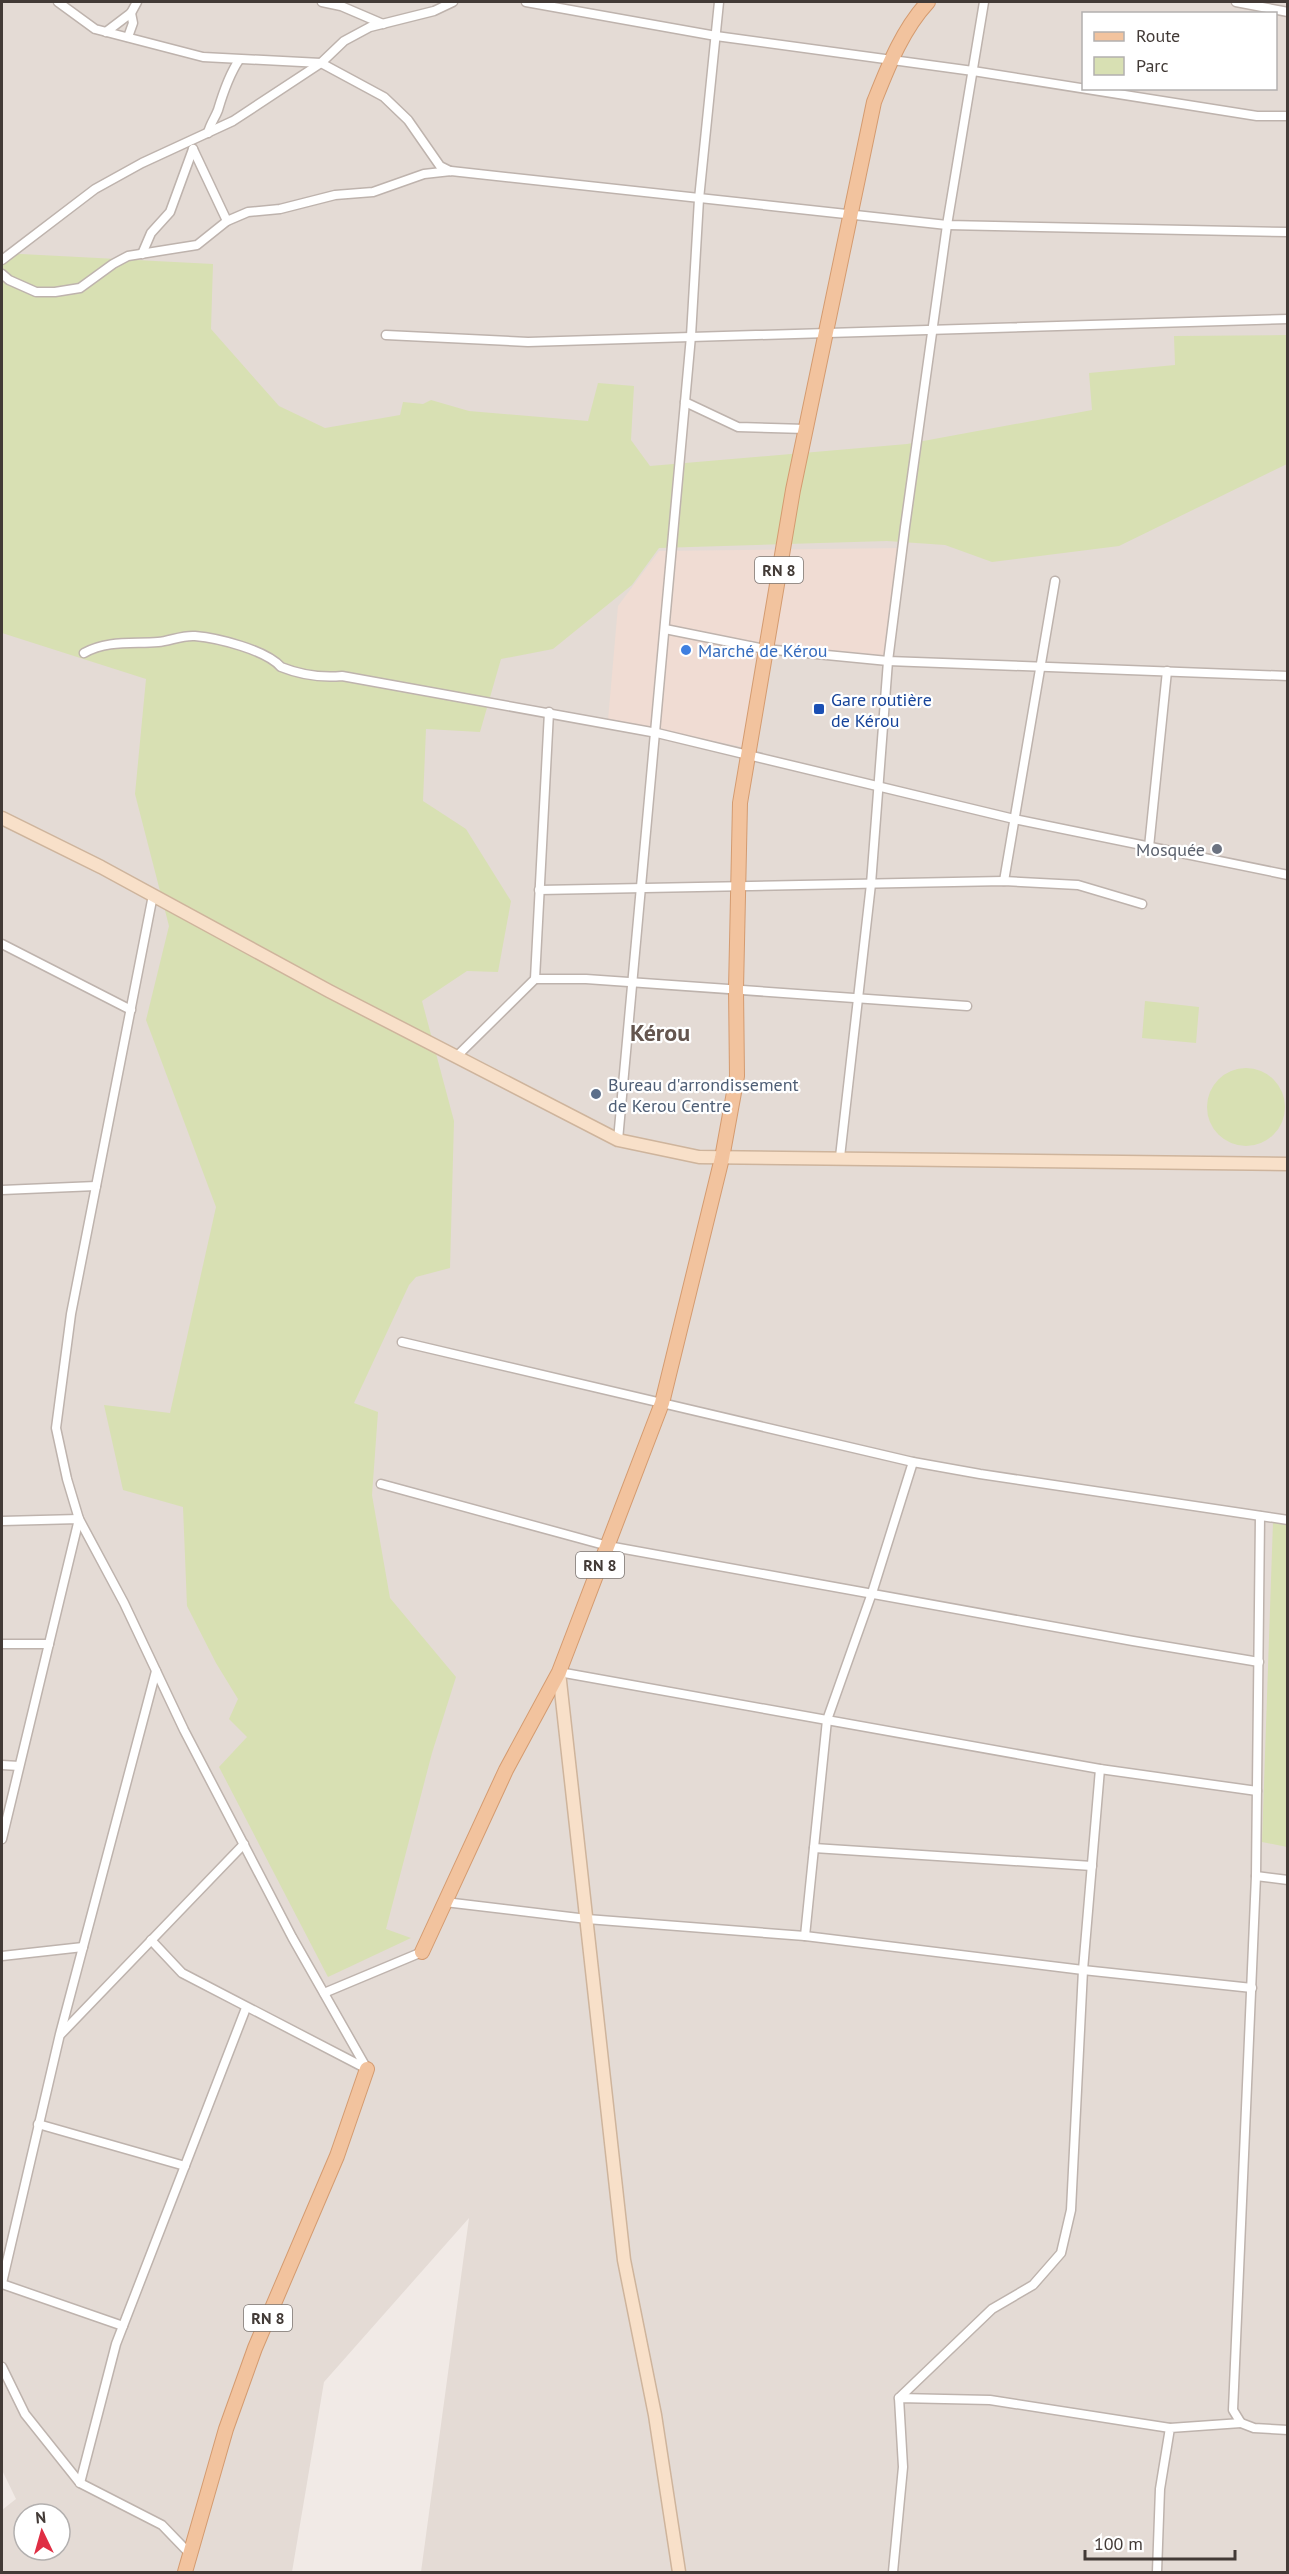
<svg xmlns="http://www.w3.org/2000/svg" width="1289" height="2574" font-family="'PT Sans',sans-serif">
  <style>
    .residential { fill: #e4dbd5; fill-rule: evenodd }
    .commercial { fill: #f0dcd3 }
    .green { fill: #d8e0b3 }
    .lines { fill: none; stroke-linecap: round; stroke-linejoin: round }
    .street-casing { stroke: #beb3ad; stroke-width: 11 }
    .secondary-casing { stroke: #ceb49c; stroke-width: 15 }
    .primary-casing { stroke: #d49b70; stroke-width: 16 }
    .street { stroke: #fff; stroke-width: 8 }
    .secondary { stroke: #f8e0c9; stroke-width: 12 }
    .primary { stroke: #f2c39e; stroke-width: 14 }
    .shop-dot { fill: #3f7fe0; stroke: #fff; stroke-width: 2 }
    .transit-dot { fill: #1a4fb4; stroke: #fff; stroke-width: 2 }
    .worship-dot { fill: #6b7280; stroke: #fff; stroke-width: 2 }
    .service-dot { fill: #5c6f8a; stroke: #fff; stroke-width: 2 }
    .labels { text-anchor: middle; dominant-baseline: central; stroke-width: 4.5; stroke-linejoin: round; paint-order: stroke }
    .shield { fill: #fff; stroke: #7b7572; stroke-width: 1.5 }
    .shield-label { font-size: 16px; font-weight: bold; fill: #423a36 }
    .shop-label { font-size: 18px; fill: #366cbe; stroke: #fff; text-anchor: start }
    .transit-label { font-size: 18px; fill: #164399; stroke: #fff; text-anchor: start }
    .worship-label { font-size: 18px; fill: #5b616d; stroke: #fff; text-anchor: end }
    .service-label { font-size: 18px; fill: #4e5e75; stroke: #fff; text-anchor: start }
    .district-label { font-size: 24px; font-weight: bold; fill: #64564f; stroke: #fff }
  </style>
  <rect width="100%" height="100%" fill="#f1eae6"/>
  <path class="residential" d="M2,2h1285v2570h-866l48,-354 -145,164 -32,190h-290v-62l14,-11 -14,-29zM1084,14h192v74h-192zM24,2514h36v36h-36z"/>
  <path class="commercial" d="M900,548l-14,108 -128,-13 -15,104 -135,-27 10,-114 41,-55z"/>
  <g class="green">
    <path d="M2,253l211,11 -2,65 68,77 46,22 75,-13 3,-13 20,2 8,-4 38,11 119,10 10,-38 36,3 -3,54 19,26 257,-22 185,-34 -3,-37 86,-8 -1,-29 113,-1v129l-168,82 -127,16 -47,-17 -58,-4 -228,7 -27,37 -79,64 -52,10 -21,73 -54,-3 -3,72 43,28 45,72 -13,71 -31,-1 -45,30 32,120 -4,147 -34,9 -7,8 -55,118 24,9 -6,83 18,103 66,79 -24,76 -46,176 25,9 -83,39 -109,-210 28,-30 -18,-18 9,-20 -22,-36 -29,-57 -4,-99 -60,-17 -19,-85 66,8 46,-206 -70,-187 23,-94 -34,-132 11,-115 -144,-46z"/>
    <path d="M1145,1001l54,6 -3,36 -54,-5z"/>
    <circle cx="1246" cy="1107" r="39"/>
    <path d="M1273,1522l15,3 -1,322 -25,-5z"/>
  </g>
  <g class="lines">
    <defs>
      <g id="street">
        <path d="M58,2l37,27 108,28 118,6 63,34 24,23 32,46 10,5"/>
        <path d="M322,2l19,4 42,18"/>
        <path d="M526,2l190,34 257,35 284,45h31"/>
        <path d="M1236,2l52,10"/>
        <path d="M106,32l25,-19 6,-11"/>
        <path d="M128,37l5,-14 -2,-10"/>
        <path d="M208,133c2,-9 7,-15 10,-23 5,-17 11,-35 21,-50"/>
        <path d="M193,149l34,72"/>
        <path d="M142,254l9,-21 19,-21 23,-63"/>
        <path d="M2,260l93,-71 47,-26 91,-42 88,-58 23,-22 26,-14 64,-16 19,-9"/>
        <path d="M2,274l7,6 27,12h19l25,-4 33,-24 15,-8 69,-11 30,-24 21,-9 32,-3 55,-14 38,-3 51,-18 27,-3 496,54 341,7"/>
        <path d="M386,335l142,7 760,-23"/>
        <path d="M685,402l53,25 68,2"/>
        <path d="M665,629l100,20 123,12 400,15"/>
        <path d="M84,653c23,-13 49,-9 74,-11 12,-1 24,-7 37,-6 23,2 71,14 86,31 20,8 39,11 61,9l315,57 357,86 274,56"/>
        <path d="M1149,847l18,-176"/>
        <path d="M1004,881l51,-300"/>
        <path d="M539,890l465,-9 74,4 64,19"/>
        <path d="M153,895l-82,419 -15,114 11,51 12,40 45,84 60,127 108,207 75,132"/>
        <path d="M2,944l129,66"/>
        <path d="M535,979h51l381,27"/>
        <path d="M456,1057l79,-78 14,-267"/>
        <path d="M618,1140l73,-804 8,-137 20,-197"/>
        <path d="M840,1157l31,-273 17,-223 17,-134 42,-302 37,-223"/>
        <path d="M2,1190l94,-4"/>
        <path d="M402,1342l511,120 67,12 308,46"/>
        <path d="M381,1484l227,62 525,95 126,21"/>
        <path d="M1260,1516l-4,360 -23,534 8,13 13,5 34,2"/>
        <path d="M2,1521l77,-2 -77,320"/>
        <path d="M2,1644h47"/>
        <path d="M559,1672l541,97 157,22"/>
        <path d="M2,1765l17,1"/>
        <path d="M814,1848l278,18"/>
        <path d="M1256,1876l32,4"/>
        <path d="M445,1902l142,17 218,17 278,34 169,18"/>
        <path d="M805,1936l22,-216 45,-127 41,-131"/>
        <path d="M151,1940l31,33 185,96"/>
        <path d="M2,1956l81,-9"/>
        <path d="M324,1993l98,-41"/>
        <path d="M61,2034l183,-190"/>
        <path d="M38,2124l147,42"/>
        <path d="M2,2283l58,-249 96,-363"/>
        <path d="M2,2284l121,42"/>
        <path d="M2,2367l23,47 55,69 82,42 27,28"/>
        <path d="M899,2398l93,-89 41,-24 28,-32 10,-43 12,-240 17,-201"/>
        <path d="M80,2483l36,-139 130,-336"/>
        <path d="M893,2572l10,-105 -4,-69 91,2 180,28"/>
        <path d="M1157,2572l3,-83 10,-61 71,-5"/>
      </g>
      <g id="secondary">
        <path d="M2,818l99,49 228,124 289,149 81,17 589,7"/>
        <path d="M559,1672l65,588 31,155 24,157"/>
      </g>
      <g id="primary">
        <path d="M422,1952l84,-182 53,-98 103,-269 60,-245 15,-82 -1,-87 4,-186 53,-313 81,-388c14,-35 28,-72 54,-100"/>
        <path d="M185,2572l41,-143 29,-81 82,-192 30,-87"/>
      </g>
    </defs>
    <use href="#street" class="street-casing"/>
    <use href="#secondary" class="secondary-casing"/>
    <use href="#primary" class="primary-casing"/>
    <use href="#street" class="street"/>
    <use href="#secondary" class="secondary"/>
    <use href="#primary" class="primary"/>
  </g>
  <circle class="shop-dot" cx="686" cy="650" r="6"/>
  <rect class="transit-dot" x="813" y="703" width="12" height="12" rx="3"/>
  <circle class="worship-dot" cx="1217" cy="849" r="6"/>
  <circle class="service-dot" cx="596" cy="1094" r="6"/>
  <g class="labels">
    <g class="shield">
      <rect x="755" y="557" width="48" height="26" rx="4.5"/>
      <rect x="576" y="1552" width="48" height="26" rx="4.5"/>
      <rect x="244" y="2305" width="48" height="26" rx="4.5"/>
    </g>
    <g class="shield-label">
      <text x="779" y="570">RN 8</text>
      <text x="600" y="1565">RN 8</text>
      <text x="268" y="2318">RN 8</text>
    </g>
    <g class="shop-label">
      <text x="698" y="650">Marché de Kérou</text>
    </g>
    <g class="transit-label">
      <text x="831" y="699">Gare routière<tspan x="831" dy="21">de Kérou</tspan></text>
    </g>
    <g class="worship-label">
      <text x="1205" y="849">Mosquée</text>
    </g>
    <g class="service-label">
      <text x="608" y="1084">Bureau d'arrondissement<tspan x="608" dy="21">de Kerou Centre</tspan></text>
    </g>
    <g class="district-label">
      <text x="660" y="1032">Kérou</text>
    </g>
  </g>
  <rect width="1289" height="2574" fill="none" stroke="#423a36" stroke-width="6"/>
  <rect x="1082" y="12" width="195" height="78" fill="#ffffff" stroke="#b3b0af" stroke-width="1.5"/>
  <rect x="1094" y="32" width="30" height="9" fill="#f2c39e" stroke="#b3b0af" stroke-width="1.5"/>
  <text x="1136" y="42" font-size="18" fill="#423a36">Route</text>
  <rect x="1094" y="57" width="30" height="18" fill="#d8e0b3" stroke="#b3b0af" stroke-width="1.5"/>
  <text x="1136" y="72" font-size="18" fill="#423a36">Parc</text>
  <g transform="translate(42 2532) rotate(355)"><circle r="28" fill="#ffffff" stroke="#b3b0af" stroke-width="1.5"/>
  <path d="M0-4.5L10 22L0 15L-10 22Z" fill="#df2e44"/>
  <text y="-9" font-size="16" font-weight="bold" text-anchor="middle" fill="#423a36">N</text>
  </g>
  <path d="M1085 2550v9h150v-9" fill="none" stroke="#423a36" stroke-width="3"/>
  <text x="1094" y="2550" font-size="18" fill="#423a36" stroke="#ffffff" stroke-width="4.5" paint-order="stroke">100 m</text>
</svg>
